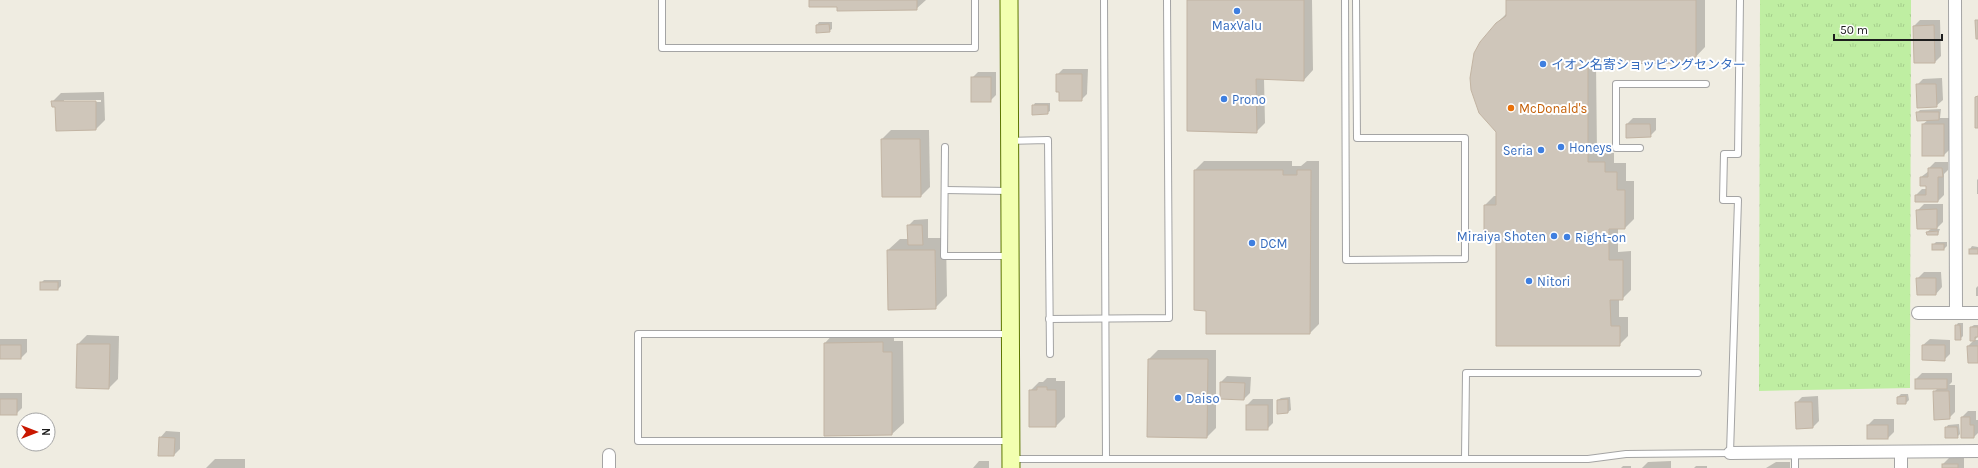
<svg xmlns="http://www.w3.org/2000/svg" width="1978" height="468" font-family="Karla,'Noto Sans JP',sans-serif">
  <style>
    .grass { fill: url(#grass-tufts) }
    .shadow { fill: #0003; fill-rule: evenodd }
    .building { fill: #cfc6ba; stroke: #c2b4a3 }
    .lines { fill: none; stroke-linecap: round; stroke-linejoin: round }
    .lane-casing { stroke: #a4a4a4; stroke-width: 8 }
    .street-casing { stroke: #a4a4a4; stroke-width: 14 }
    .secondary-casing { stroke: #5d7700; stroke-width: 19 }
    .lane { stroke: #fff; stroke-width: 6 }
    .street { stroke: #fff; stroke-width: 12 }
    .secondary { stroke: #f2ffb0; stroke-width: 17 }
    .shop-dot { fill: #3f7fe0; stroke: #fff; stroke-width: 1.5 }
    .food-dot { fill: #e8710a; stroke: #fff; stroke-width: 1.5 }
    .labels { text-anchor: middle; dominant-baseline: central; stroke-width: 4; stroke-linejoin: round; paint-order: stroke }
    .shop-label { font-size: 13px; fill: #366cbe; stroke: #fff; text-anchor: start }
    .food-label { font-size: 13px; fill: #c56008; stroke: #fff; text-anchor: start }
  </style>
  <defs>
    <pattern id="grass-tufts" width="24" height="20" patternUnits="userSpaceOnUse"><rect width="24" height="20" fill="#bfeea2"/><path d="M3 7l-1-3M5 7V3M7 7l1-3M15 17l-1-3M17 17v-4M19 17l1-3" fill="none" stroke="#a4cc8b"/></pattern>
  </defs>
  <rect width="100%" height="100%" fill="#efece1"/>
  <path class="grass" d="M1760,0h151l-1,388 -151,3z"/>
  <g class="shadow">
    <path d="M810,0h116l-10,9 -78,-3z"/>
    <path d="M1188,0h124l1,70 -9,10 -40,-1 1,44 -9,9z"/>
    <path d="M1507,0h198v47l-14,15 -95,1 1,90h17v10h12v18h8v38l-9,9h-7v24l13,-1v39l-9,9h-3v18h9v19l-9,9 -122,-111 -12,-29 9,-9h3l-1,-172 10,-10z"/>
    <path d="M1920,20h20l1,36 -6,6 -21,-36z"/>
    <path d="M819,22h13v7l-3,2 -12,-6z"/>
    <path d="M1063,69h25l-1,25 -6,6 -21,-9 -3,-16z"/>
    <path d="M978,72h18v23l-6,6 -18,-23z"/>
    <path d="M1942,78l1,22 -7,6 -19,-21 6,-6z"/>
    <path d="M104,92l1,28 -9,9 -44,-27 9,-9zM64,100h37v2h-37z"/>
    <path d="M1035,103h15v8l-3,2 -14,-7z"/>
    <path d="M1941,109l-1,9h10v31l-6,6 -21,-31 5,-4 -10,-8 2,-2z"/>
    <path d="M1633,118h23v12l-6,6 -23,-12z"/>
    <path d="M891,130h38l1,57 -9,9 -39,-57z"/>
    <path d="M1204,161h88v5h9l6,-5h12v163l-9,9 -103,-23 -12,-1v-139z"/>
    <path d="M1935,162h13v8l-4,4v21l-6,6 -22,-6 6,-6h5v-4l-6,-8 8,-6v-3z"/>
    <path d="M1978,179v15h-1v-14z"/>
    <path d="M1924,204h19v18l-7,7h4l-2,5 -11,-2 5,-4 -14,-18z"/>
    <path d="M928,219v19h18l1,58 -12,12 -47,-58 12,-11h9l-1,-13 6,-6z"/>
    <path d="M1936,242h11v4l-3,3 -11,-4z"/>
    <path d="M1972,246l6,1v6l-8,-4z"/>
    <path d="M1924,272h17l1,15 -6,7 -18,-16z"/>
    <path d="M44,280h17v6l-3,3 -17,-6z"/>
    <path d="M1978,286v10h-2v-8z"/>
    <path d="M1958,323h5v13l-3,3 -4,-13z"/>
    <path d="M1974,325h4v11l-3,4h3v22l-10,-16 6,-6 -3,-13z"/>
    <path d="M836,331h58v10h9l1,82 -12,11 -67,1v-92z"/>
    <path d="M87,335l32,1 -1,43 -9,9 -31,-44z"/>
    <path d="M0,339h27v13l-6,6h-21z"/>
    <path d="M1930,339l20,1v14l-6,6 -21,-15z"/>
    <path d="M1158,350h58v78l-9,9 -58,-78z"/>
    <path d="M1922,373h30v9l-3,3h6v27l-6,6 -15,-26 4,-4 -22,-9z"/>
    <path d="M1227,376l24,1 -1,16 -6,6 -23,-17z"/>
    <path d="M1047,378h9v3h9v36l-9,9 -26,-35 9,-9h4z"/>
    <path d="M0,393h22v15l-6,6h-16z"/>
    <path d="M1901,394h7l1,6 -3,3 -8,-6z"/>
    <path d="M1818,396l1,25 -6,6 -17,-24 6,-6z"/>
    <path d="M1290,397l1,13 -3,2 -10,-12 3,-2z"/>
    <path d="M1253,399h20v24l-6,6 -20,-24z"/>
    <path d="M1968,411h8v9h2v13l-4,4 -12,-20z"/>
    <path d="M1874,419h20v13l-6,6 -20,-13z"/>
    <path d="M1959,424l1,10 -3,3 -11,-9 2,-3z"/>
    <path d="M166,431l14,1v17l-6,6 -14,-17z"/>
    <path d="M1949,458h15v10h-21v-4z"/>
    <path d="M215,459h30v9h-39z"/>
    <path d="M979,461h10v7h-16z"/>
    <path d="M1671,461v7h-29l6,-6z"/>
    <path d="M1776,462h14v6h-24z"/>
    <path d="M1623,466h8v2h-10z"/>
    <path d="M1696,466h11v2h-13z"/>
  </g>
  <g class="building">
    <path d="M809,0h108v10l-80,1v-4h-28z"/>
    <path d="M1187,0h117v81l-48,-2 1,54 -70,-2z"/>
    <path d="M1506,0h190v57h-5v6l-103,1v98h17v10h12v18h8v39h-16v31h14v40h-13l1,26h9v20h-124v-111h-12v-30h12v-73l-17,-19 -8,-23 -1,-12 4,-25 6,-11 16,-19 10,-7z"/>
    <path d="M1975,20h3v19h-2z"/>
    <path d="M829,24l1,8 -14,1v-8z"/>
    <path d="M1934,25l1,38h-21l-1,-37z"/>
    <path d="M1056,74h26v27h-23v-9h-3z"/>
    <rect x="971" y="77" width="20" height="25"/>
    <path d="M1916,84h20l1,23 -20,1z"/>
    <path d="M1978,96v32h-3v-31z"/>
    <path d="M51,101h45v29l-40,1 -1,-24h-3z"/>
    <path d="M1032,105h16v9l-16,1z"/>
    <path d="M1916,112h23v8l-22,1z"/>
    <path d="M1626,124h24l1,13 -25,1z"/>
    <rect x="1922" y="124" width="22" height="32"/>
    <path d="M881,139h39l1,58h-39z"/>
    <path d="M1928,168h14l1,9h-5v25h-23v-7h11v-9h-6v-9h8z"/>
    <path d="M1194,170h89v5h14v-5h14l-1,164h-104v-23l-12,-1z"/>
    <path d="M1937,209v20h-20l-1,-19z"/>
    <path d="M907,225h15l1,20h-15z"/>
    <path d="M1938,231v4h-11l-1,-3z"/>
    <rect x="1932" y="244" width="12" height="6"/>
    <rect x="1969" y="249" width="9" height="5"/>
    <path d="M887,250h48l1,59 -48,1z"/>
    <path d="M1916,278h20v17h-19z"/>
    <rect x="40" y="282" width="18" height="8"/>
    <path d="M1955,325h5l1,15h-6z"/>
    <path d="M1970,327h8v10h-3v4h-5z"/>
    <path d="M883,342v10h9v83l-68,1v-93z"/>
    <path d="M77,344h33l-1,45 -33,-1z"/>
    <rect x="0" y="345" width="21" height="14"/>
    <path d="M1922,345h23v16l-23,-1z"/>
    <path d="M1967,346h11v17h-10z"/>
    <path d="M1148,359h60l-1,79 -60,-1z"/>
    <rect x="1915" y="379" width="32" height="10"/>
    <path d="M1220,382l25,1 -1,17 -24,-1z"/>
    <path d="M1037,387h10v3h9v37h-27v-37h8z"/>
    <path d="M1933,391h16l1,28 -16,1z"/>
    <path d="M1906,396v8h-9v-7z"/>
    <rect x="0" y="399" width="17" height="16"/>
    <path d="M1288,399v14l-11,1v-14z"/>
    <path d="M1795,402h17l1,26 -17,1z"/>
    <rect x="1246" y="405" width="22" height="25"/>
    <path d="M1961,417h9v8h4v13h-13z"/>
    <rect x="1867" y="425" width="21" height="14"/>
    <path d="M1945,427h12l1,11h-13z"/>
    <path d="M159,437l16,1 -1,18h-16z"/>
    <rect x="1942" y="464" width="16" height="4"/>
  </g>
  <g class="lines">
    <defs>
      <g id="lane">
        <path d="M662,0v48h313v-48"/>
        <path d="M1104,0l2,459"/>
        <path d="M1345,0l1,260 119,-1v-121h-108l-1,-138"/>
        <path d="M1010,141l38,-1 2,214"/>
        <path d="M945,147l-1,109h64"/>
        <path d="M1640,148h-24v-64h90"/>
        <path d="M945,190l64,1"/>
        <path d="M1049,319l120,-1 -2,-318"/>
        <path d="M1008,334h-370v107h371"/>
        <path d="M1795,453v15"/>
        <path d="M1465,458l1,-85h232"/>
        <path d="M1012,459h576l38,-5 104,-1 8,-253h-15l1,-46h14l2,-154"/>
      </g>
      <g id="street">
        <path d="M1955,0l1,313"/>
        <path d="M1918,313h60"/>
        <path d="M1901,452v16"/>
        <path d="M1730,453l248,-2"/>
        <path d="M609,468v-13"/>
      </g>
      <path id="secondary" d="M1009,0l2,468"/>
    </defs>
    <use href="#lane" class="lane-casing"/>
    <use href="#street" class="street-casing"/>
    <use href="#secondary" class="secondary-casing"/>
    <use href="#lane" class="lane"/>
    <use href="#street" class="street"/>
    <use href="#secondary" class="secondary"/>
  </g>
  <g class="shop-dot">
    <circle cx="1237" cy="11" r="4"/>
    <circle cx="1543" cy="64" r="4"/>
    <circle cx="1224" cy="99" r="4"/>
    <circle cx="1561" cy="147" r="4"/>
    <circle cx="1541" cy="150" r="4"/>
    <circle cx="1554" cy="236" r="4"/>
    <circle cx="1567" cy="237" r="4"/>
    <circle cx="1252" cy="243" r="4"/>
    <circle cx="1529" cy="281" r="4"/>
    <circle cx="1178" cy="398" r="4"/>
  </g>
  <circle class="food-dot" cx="1511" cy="108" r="4"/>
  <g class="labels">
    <g class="shop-label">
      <text x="1237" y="25" text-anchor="middle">MaxValu</text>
      <text x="1551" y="64">イオン名寄ショッピングセンター</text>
      <text x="1232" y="99">Prono</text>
      <text x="1569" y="147">Honeys</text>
      <text x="1533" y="150" text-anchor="end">Seria</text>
      <text x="1546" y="236" text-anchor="end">Miraiya Shoten</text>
      <text x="1575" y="237">Right-on</text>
      <text x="1260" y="243">DCM</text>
      <text x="1537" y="281">Nitori</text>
      <text x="1186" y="398">Daiso</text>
    </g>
    <g class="food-label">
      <text x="1519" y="108">McDonald's</text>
    </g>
  </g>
  <g transform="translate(36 432) rotate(90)"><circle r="19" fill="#ffffff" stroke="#a5a5a5"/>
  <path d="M0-3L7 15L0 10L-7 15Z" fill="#c91700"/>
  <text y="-6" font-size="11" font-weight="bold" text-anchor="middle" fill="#1d1d1d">N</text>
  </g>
  <path d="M1834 34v6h108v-6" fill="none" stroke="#1d1d1d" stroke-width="2"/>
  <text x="1840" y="34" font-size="12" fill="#1d1d1d" stroke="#ffffff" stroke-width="3" paint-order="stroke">50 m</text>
</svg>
